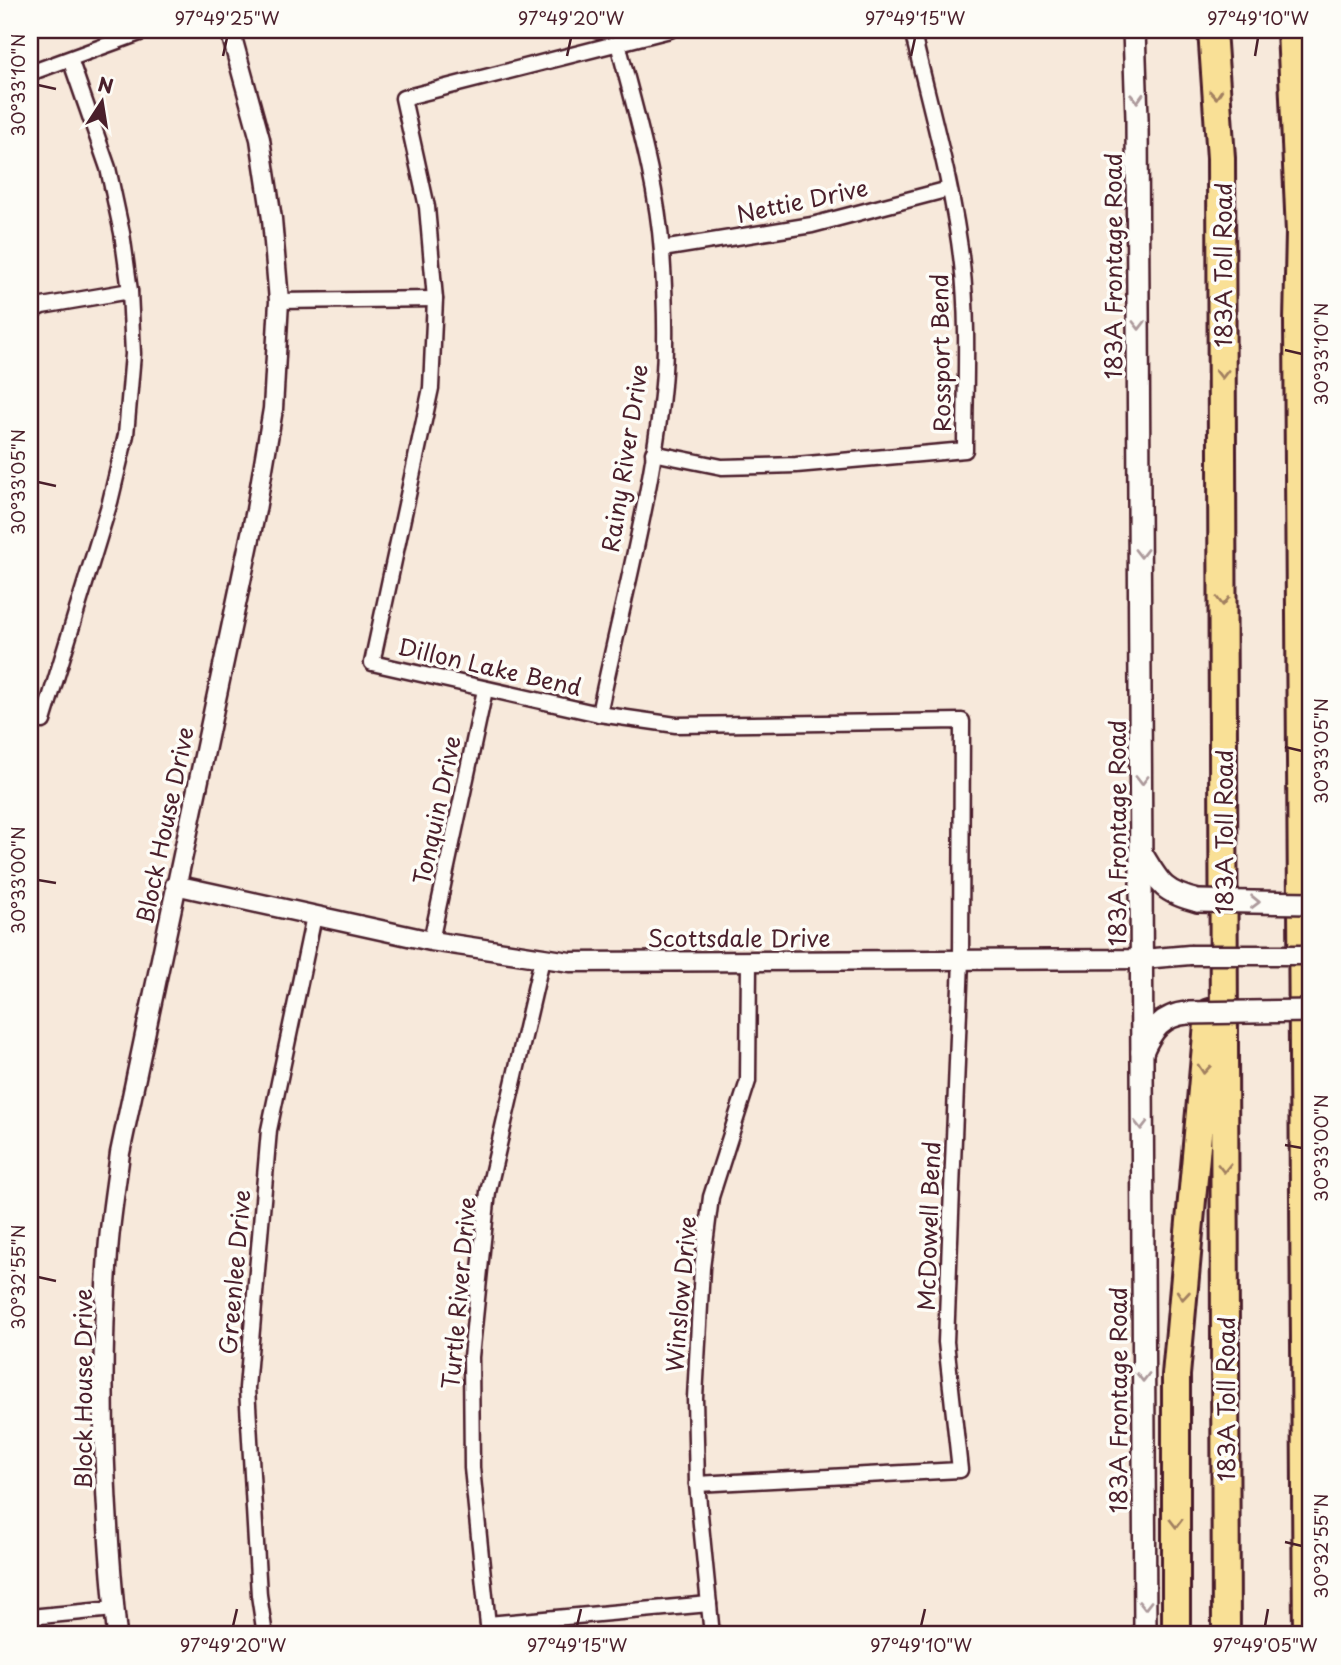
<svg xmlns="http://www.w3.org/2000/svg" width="1341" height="1665" font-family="'Playpen Sans',sans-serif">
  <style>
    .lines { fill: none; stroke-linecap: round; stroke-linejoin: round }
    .minor-casing { stroke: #4a1f2b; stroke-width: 19 }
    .tertiary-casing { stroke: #4a1f2b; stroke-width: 23 }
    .secondary-casing { stroke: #4a1f2b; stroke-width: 26 }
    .motorway-casing { stroke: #4a1f2b; stroke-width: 32 }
    .minor { stroke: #fdfcf7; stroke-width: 14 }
    .tertiary { stroke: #fdfcf7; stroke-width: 18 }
    .secondary { stroke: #fdfcf7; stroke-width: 21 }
    .motorway { stroke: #f9e096; stroke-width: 26 }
    .tertiary-bridge-casing { stroke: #4a1f2b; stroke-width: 23; stroke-linecap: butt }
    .secondary-bridge-casing { stroke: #4a1f2b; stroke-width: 26; stroke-linecap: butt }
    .tertiary-bridge { stroke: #fdfcf7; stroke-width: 18 }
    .secondary-bridge { stroke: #fdfcf7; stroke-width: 21 }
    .oneway { stroke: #a28060 }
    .oneway2 { stroke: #ac999b }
    .ticks { fill: none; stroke: #4a1f2b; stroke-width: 2.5 }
    .labels { text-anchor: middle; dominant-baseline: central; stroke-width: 7; stroke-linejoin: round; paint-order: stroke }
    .street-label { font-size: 23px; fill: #4a1f2b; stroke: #fdfcf7 }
    .neatline { fill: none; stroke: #4a1f2b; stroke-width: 2.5 }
    .ticks-label { font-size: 18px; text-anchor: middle; fill: #4a1f2b }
  </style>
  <rect width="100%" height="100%" fill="#f7e9db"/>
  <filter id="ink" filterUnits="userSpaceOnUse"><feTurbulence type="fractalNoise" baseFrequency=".0143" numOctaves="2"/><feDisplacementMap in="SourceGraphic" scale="14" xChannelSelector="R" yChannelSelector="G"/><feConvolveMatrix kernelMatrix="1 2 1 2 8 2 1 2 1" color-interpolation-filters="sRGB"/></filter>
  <g filter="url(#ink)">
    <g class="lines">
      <defs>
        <g id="minor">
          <path d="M670,30l-267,68 24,109 8,92 -4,89 -59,275 227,51 77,11 286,-4 -1,239 -15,382 14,128 -263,14"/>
          <path d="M30,73l118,-43"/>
          <path d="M662,249l150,-24 137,-36"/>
          <path d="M279,301l156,-2"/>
          <path d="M30,312l12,-6 88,-15"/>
          <path d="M653,453l69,14 74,-2 169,-15c0,-62 4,-125 -3,-186 -9,-79 -32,-157 -50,-234"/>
          <path d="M599,714c22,-107 54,-221 64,-329 4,-44 2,-90 -1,-133 -5,-71 -27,-141 -44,-209"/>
          <path d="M30,719l13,2 67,-219 16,-67 7,-81 -3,-63 -8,-58 -14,-65 -38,-109"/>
          <path d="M431,941l54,-251"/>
          <path d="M30,1617l84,-8"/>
          <path d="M488,1624l221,-20"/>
          <path d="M265,1635l-6,-40 -12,-207 22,-258 45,-214"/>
          <path d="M489,1635l-17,-167 -1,-111 17,-165 54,-233"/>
          <path d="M712,1635l-15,-151 -2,-86 7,-130 9,-71 37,-116 1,-119"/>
        </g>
        <g id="tertiary">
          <path d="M175,885l256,56 139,21 573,-3 47,-4"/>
          <path d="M117,1635c-13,-126 -18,-255 -9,-382 2,-33 8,-67 12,-100l136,-643 17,-101 6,-108 -7,-82 -12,-80 -30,-109"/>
        </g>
        <g id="secondary">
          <path d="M1134,30l3,88c4,505 5,1011 8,1517"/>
          <path d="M1143,856c17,29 22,37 55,45"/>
          <path d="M1142,1052c9,-21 20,-37 45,-39"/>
        </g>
        <g id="motorway">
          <path d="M1212,30l9,128 5,1477"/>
          <path d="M1291,30l9,203 -2,89 9,1313"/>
          <path d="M1176,1635v-260l33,-362"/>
        </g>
      </defs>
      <use href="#minor" class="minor-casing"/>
      <use href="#tertiary" class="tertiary-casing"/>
      <use href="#secondary" class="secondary-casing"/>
      <use href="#motorway" class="motorway-casing"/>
      <use href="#minor" class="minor"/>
      <use href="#tertiary" class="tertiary"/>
      <use href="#secondary" class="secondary"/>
      <use href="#motorway" class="motorway"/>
      <defs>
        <path id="tertiary-bridge" d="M1190,955h121"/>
        <g id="secondary-bridge">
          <path d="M1198,901l113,2"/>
          <path d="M1187,1013l124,-2"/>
        </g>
      </defs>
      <use href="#tertiary-bridge" class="tertiary-bridge-casing"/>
      <use href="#secondary-bridge" class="secondary-bridge-casing"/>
      <use href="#tertiary-bridge" class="tertiary-bridge"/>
      <use href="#secondary-bridge" class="secondary-bridge"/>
    </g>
    <defs><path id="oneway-chevron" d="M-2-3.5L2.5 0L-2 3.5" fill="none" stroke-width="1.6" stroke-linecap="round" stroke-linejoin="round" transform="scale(1.75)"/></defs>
    <g class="oneway">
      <use href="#oneway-chevron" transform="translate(1216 94) rotate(86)"/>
      <use href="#oneway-chevron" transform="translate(1222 374) rotate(90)"/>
      <use href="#oneway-chevron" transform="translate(1223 601) rotate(90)"/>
      <use href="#oneway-chevron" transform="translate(1204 1069) rotate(95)"/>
      <use href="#oneway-chevron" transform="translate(1224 1168) rotate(90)"/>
      <use href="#oneway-chevron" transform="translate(1183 1295) rotate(95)"/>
      <use href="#oneway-chevron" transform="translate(1176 1523) rotate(90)"/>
    </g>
    <g class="oneway2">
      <use href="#oneway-chevron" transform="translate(1137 98) rotate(88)"/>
      <use href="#oneway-chevron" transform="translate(1139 325) rotate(90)"/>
      <use href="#oneway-chevron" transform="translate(1141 553) rotate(90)"/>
      <use href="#oneway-chevron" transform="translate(1142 780) rotate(90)"/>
      <use href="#oneway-chevron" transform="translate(1255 902) rotate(1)"/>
      <use href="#oneway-chevron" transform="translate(1141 1125) rotate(90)"/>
      <use href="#oneway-chevron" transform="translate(1143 1377) rotate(90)"/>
      <use href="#oneway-chevron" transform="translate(1145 1605) rotate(90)"/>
    </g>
  </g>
  <path class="ticks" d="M223,56l4,-18M567,56l4,-18M911,56l4,-18M1255,56l3,-18M38,85l18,4M1285,350l17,4M38,482l18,4M1285,747l17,4M38,880l18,3M1285,1145l17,3M38,1277l18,4M1285,1542l17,4M233,1626l4,-17M577,1626l4,-17M921,1626l4,-17M1265,1626l3,-17"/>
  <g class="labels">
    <g class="street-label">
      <text transform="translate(802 200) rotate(-12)">Nettie Drive</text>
      <text transform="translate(1222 265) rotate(-90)">183A Toll Road</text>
      <text transform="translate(1112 266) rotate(-90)">183A Frontage Road</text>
      <text transform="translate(940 353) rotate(-91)">Rossport Bend</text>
      <text transform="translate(624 458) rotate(-81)">Rainy River Drive</text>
      <text transform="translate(490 666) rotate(13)">Dillon Lake Bend</text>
      <text transform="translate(436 810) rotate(-78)">Tonquin Drive</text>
      <text transform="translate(164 825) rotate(-78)">Block House Drive</text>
      <text transform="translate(1223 832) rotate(-90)">183A Toll Road</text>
      <text transform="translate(1116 833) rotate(-90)">183A Frontage Road</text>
      <text x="739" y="937">Scottsdale Drive</text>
      <text transform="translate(928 1226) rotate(-88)">McDowell Bend</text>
      <text transform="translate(234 1272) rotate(-85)">Greenlee Drive</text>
      <text transform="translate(458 1293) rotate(-85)">Turtle River Drive</text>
      <text transform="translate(680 1294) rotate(-85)">Winslow Drive</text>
      <text transform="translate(82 1389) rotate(-90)">Block House Drive</text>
      <text transform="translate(1225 1399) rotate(-90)">183A Toll Road</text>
      <text transform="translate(1117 1400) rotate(-90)">183A Frontage Road</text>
    </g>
  </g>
  <rect width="1341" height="1665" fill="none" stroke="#fdfcf7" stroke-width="77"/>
  <g transform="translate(102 102) rotate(12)" stroke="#fdfcf7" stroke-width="5" paint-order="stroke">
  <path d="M0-5L12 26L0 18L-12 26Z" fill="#4a1f2b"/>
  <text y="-10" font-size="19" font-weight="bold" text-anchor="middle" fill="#4a1f2b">N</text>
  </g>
  <rect x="38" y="38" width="1264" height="1588" class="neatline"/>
  <g class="ticks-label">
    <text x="227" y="25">97°49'25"W</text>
    <text x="571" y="25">97°49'20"W</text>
    <text x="915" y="25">97°49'15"W</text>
    <text x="1258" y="25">97°49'10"W</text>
    <text transform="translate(19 85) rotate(-90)" y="6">30°33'10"N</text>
    <text transform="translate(1322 354) rotate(-90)" y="6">30°33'10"N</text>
    <text transform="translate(19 482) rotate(-90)" y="6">30°33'05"N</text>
    <text transform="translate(1322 751) rotate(-90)" y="6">30°33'05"N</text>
    <text transform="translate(19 880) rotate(-90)" y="6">30°33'00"N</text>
    <text transform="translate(1322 1148) rotate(-90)" y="6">30°33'00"N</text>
    <text transform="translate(19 1277) rotate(-90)" y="6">30°32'55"N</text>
    <text transform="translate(1322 1546) rotate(-90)" y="6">30°32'55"N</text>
    <text x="233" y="1652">97°49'20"W</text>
    <text x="577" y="1652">97°49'15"W</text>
    <text x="921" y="1652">97°49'10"W</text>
    <text x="1265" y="1652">97°49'05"W</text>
  </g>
</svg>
